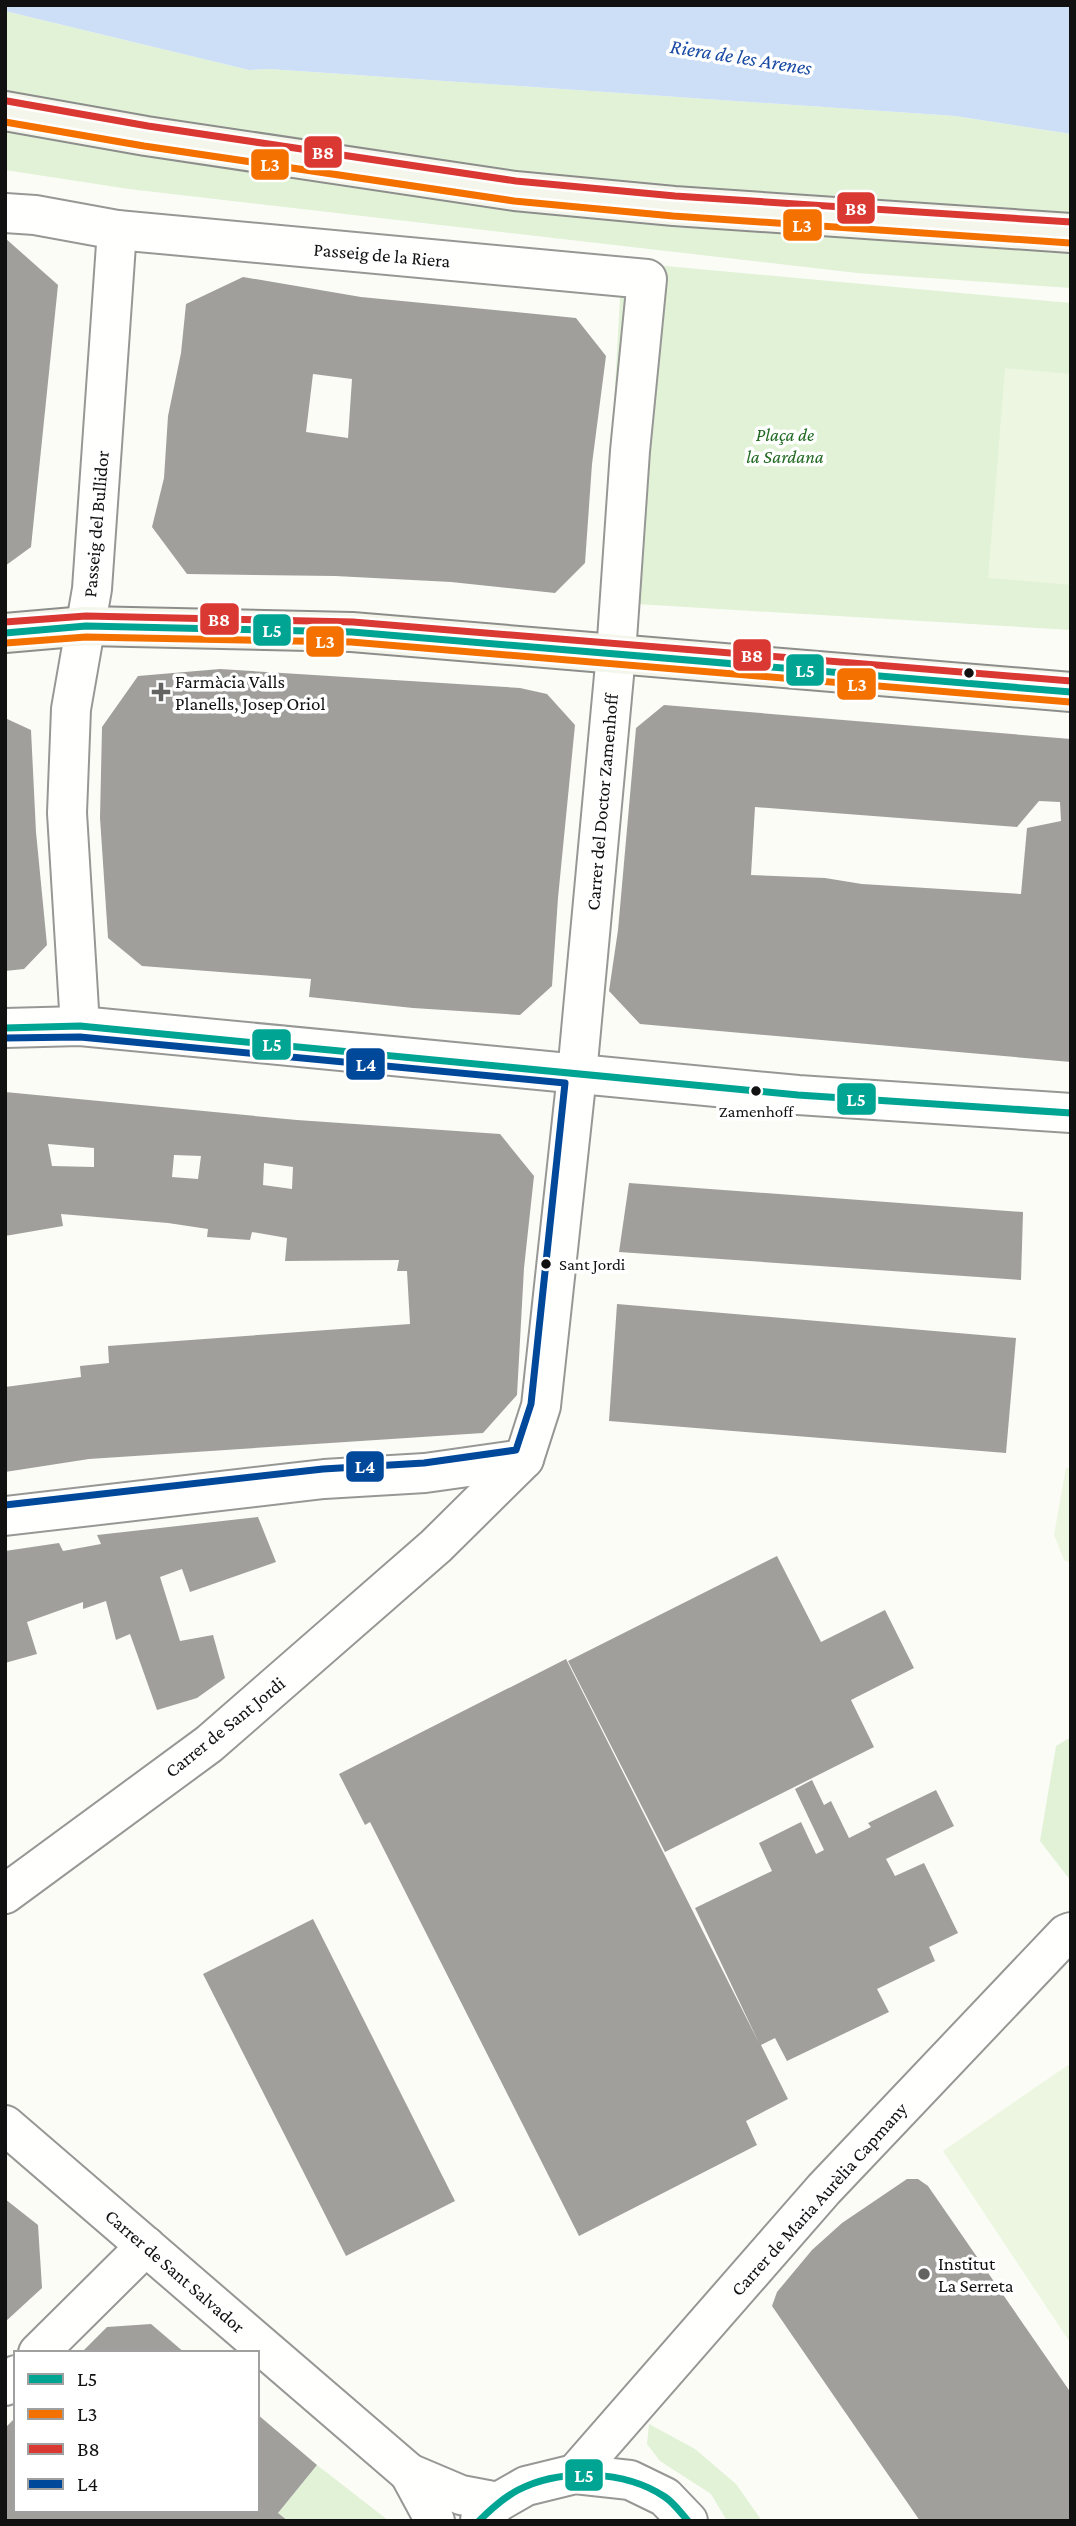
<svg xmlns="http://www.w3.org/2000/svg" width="1076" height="2526" font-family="'Crimson Pro',serif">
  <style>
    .green { fill: #e1f2d7 }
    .pitch { fill: #ecf6e1 }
    .water { fill: #cddff6 }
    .building { fill: #a09f9c; fill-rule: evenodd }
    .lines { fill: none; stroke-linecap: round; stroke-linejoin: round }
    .street-casing { stroke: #979795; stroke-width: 42 }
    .secondary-casing { stroke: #8d8d8b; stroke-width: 42 }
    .street { stroke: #fffffe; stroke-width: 38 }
    .secondary { stroke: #f4f6eb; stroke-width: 38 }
    .bus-1-casing { stroke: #fff; stroke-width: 12 }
    .bus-2-casing { stroke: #fff; stroke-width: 12 }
    .bus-3-casing { stroke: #fff; stroke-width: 12 }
    .bus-4-casing { stroke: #fff; stroke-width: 12 }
    .bus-1 { stroke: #00a493; stroke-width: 7 }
    .bus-2 { stroke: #f47100; stroke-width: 7 }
    .bus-3 { stroke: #da3832; stroke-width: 7 }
    .bus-4 { stroke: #00489a; stroke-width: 7 }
    .bus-dot { fill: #111; stroke: #fff; stroke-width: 2.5 }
    .poi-dot { fill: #636362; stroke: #fff; stroke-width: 2.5 }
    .labels { text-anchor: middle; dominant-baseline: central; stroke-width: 7; stroke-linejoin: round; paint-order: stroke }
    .bus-label { font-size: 17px; fill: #111; stroke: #fff }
    .street-label { font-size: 19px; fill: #111; stroke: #fff }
    .park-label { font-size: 19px; font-style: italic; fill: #206920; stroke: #fff }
    .poi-label { font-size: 19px; fill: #111; stroke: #fff; text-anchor: start }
    .water-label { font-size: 21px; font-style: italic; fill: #194aa3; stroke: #fff }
    .line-badge { stroke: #fff; stroke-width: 2.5 }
    .badge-label { font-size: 19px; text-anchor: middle; font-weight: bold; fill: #fff }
  </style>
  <rect width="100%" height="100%" fill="#fcfcf7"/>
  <g class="green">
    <path d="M5,11l244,59 20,-1 686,47 116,18v154l-214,-15 -728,-84 -124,-19z"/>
    <path d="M622,262l449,41v327l-468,-28z"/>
    <path d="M1071,1737v144l-31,-40 16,-95z"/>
    <path d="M649,2424l46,25 41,35 26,37h-35l-16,-27 -51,-33 -13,-17z"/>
    <path d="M317,2465l72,56h-101l-10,-8z"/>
  </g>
  <g class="pitch">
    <path d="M1005,368l66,6v211l-83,-7z"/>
    <path d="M1066,1467l5,2v94l-7,-3 -10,-25z"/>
    <path d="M1071,2063v281l-128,-193z"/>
  </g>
  <path class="water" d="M5,5h1066v129l-116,-18 -686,-47 -20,1 -244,-59z"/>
  <g class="building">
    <path d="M5,238l53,47 -27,262 -26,19z"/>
    <path d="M243,277l118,20 215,21 30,38 -14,108 -7,99 -30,30 -104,-11 -116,-6 -148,-2 -35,-47 12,-49 4,-62 13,-63 5,-49zM313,374l39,5 -4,59 -42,-6z"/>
    <path d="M220,669l300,19 27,6 28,31 -17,173 -6,88 -32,29 -107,-7 -104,-11 2,-18 -169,-13 -34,-28 -8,-120 2,-91 36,-51z"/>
    <path d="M664,705l407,34v323l-431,-38 -31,-33 9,-61 18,-202zM1039,801l21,1 1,19 -34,7 -6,66 -159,-10 -37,-6 -74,-3 4,-68 262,20z"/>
    <path d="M5,718l26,12 5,102 11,113 -23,24 -19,2z"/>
    <path d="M5,1092l292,28 203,14 34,42 -10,92 -7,127 -34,38 -394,26 -84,13v-85l76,-10 -1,-11 29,-3 -1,-17 302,-22 -3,-53h-10l2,-11 -114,1 2,-23 -35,-6 -2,8 -43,-3 1,-8 -40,-6 -107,-9 2,12 -58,10zM48,1144l46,4v19l-42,-1zM174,1155l27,1 -3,23 -26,-2zM264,1163l29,4 -1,22 -29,-4z"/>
    <path d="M629,1183l394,29 -2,68 -402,-28z"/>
    <path d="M617,1304l399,34 -10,115 -397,-32z"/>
    <path d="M258,1517l18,45 -86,30 -8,-23 -22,8 20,64 33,-6 12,43 -28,20 -40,12 -27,-76 -14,6 -10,-39 -23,8v-7l-56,20 10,32 -32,9v-112l54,-8 4,8 38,-7 -4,-9z"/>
    <path d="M777,1556l44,86 64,-32 29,58 -63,32 23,47 -209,105 -97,-191z"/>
    <path d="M566,1659l193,384 -64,-135 77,-37 -13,-28 42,-21 15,32 8,-4 -29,-61 17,-9 12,25 7,-4 18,37 22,-11 -3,-4 68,-33 18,36 -68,33 9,17 29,-13 34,70 -29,14 6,14 -58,28 12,23 -102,49 -12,-23 -14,7 27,54 -42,22 11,24 -178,91 -209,-414 -5,3 -26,-51z"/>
    <path d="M313,1919l142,282 -109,55 -143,-282z"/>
    <path d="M907,2179h11l10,7 143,207v128h-151l-148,-215 5,-14 35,-42 30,-27z"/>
    <path d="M5,2199l33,26 4,63 -37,34z"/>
    <path d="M151,2324l34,29h-104l26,-26z"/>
    <path d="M257,2414l60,51 -39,48 10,8h-283v-93l11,-11v93h241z"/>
  </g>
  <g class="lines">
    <defs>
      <g id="street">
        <path d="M5,213l30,2 82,15 530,49 -17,172 -14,203 -39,420 -36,332 -17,53 -88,87 -227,198 -204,150"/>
        <path d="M80,1026l-13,-213 4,-104 21,-120 25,-359"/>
        <path d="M5,1028l75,-2 718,69 273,18"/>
        <path d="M5,1516l319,-37 101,-6 99,-14"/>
        <path d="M5,2125l404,348 52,22 37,7"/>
        <path d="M38,2353l108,-107"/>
        <path d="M5,2386l11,-11"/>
        <path d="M409,2473l26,48"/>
        <path d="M575,2474l249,-285 242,-255 5,-2"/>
        <path d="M480,2520l18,-18 28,-16 49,-12 55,6 35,17 23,24"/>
      </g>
      <g id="secondary">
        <path d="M5,111l141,25 369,55 159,15 397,27"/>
        <path d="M5,633l81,-7 266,6 719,60"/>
      </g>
    </defs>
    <use href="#street" class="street-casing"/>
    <use href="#secondary" class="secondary-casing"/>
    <use href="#street" class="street"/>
    <use href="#secondary" class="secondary"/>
    <defs>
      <g id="bus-1">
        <path d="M5,633l81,-7 266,6 719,60"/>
        <path d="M5,1028l75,-2 718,69 273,18"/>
        <path d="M479,2521c12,-12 24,-23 39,-31 43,-22 107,-20 147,7 9,6 16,16 23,24"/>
      </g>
      <g id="bus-2">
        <path d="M5,122l139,24 370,55 159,15 397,27"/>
        <path d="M6,643l80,-6 265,5 719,60"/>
      </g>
      <g id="bus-3">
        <path d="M7,101l141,25 368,55 159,15 396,26"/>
        <path d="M5,622l81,-6 267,6 718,59"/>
      </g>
      <path id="bus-4" d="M5,1505l318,-36 101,-6 92,-13 15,-46 34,-321 -485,-46 -75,1"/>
    </defs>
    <use href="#bus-1" class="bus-1-casing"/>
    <use href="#bus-2" class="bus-2-casing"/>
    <use href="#bus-3" class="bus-3-casing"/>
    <use href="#bus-4" class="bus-4-casing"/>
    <use href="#bus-1" class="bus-1"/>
    <use href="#bus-2" class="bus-2"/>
    <use href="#bus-3" class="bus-3"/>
    <use href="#bus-4" class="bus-4"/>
  </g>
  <g class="bus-dot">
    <circle cx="969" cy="673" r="6"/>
    <circle cx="756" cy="1091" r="6"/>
    <circle cx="546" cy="1264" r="6"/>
  </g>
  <g class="poi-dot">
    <path d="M157.5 681.5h7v7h7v7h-7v7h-7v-7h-7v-7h7z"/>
    <circle cx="924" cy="2274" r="7"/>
  </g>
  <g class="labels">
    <g class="bus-label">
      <text x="756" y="1111">Zamenhoff</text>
      <text x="559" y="1264" text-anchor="start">Sant Jordi</text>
    </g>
    <g class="street-label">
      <text transform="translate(382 255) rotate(5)">Passeig de la Riera</text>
      <text transform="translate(96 524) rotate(-85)">Passeig del Bullidor</text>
      <text transform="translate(602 802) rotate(-85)">Carrer del Doctor Zamenhoff</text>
      <text transform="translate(225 1727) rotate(-39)">Carrer de Sant Jordi</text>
      <text transform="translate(819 2199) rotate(-48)">Carrer de Maria Aurèlia Capmany</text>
      <text transform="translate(175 2271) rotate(41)">Carrer de Sant Salvador</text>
    </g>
    <g class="park-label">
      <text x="785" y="434">Plaça de<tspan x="785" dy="22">la Sardana</tspan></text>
    </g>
    <g class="poi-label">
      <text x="175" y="681">Farmàcia Valls<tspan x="175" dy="22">Planells, Josep Oriol</tspan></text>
      <text x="938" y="2263">Institut<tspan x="938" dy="22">La Serreta</tspan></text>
    </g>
    <g class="water-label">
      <text transform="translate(741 57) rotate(9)">Riera de les Arenes</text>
    </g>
  </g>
  <g class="line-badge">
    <rect x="303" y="135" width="40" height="34" rx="7" fill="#da3832"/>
    <rect x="250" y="148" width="40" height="33" rx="7" fill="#f47100"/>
    <rect x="836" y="191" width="40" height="34" rx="7" fill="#da3832"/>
    <rect x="782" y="208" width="41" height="34" rx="7" fill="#f47100"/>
    <rect x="199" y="602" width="41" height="34" rx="7" fill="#da3832"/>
    <rect x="252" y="613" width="40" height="34" rx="7" fill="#00a493"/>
    <rect x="305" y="625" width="40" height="33" rx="7" fill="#f47100"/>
    <rect x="732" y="638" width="40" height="34" rx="7" fill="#da3832"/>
    <rect x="785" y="653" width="40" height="34" rx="7" fill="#00a493"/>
    <rect x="836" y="667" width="41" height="34" rx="7" fill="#f47100"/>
    <rect x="251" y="1028" width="41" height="33" rx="7" fill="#00a493"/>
    <rect x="345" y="1047" width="41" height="34" rx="7" fill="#00489a"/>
    <rect x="836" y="1082" width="41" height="34" rx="7" fill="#00a493"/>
    <rect x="345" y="1450" width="40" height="33" rx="7" fill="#00489a"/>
    <rect x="564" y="2458" width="40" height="34" rx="7" fill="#00a493"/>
  </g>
  <g class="badge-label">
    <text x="323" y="159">B8</text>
    <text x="270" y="171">L3</text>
    <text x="856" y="215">B8</text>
    <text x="802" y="232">L3</text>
    <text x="219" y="626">B8</text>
    <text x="272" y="637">L5</text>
    <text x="325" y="648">L3</text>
    <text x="752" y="662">B8</text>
    <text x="805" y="677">L5</text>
    <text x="857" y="691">L3</text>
    <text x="272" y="1051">L5</text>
    <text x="366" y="1071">L4</text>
    <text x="856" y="1106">L5</text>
    <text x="365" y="1473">L4</text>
    <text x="584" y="2482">L5</text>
  </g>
  <rect width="1076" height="2526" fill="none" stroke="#111111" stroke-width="14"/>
  <rect x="14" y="2351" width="245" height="161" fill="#ffffff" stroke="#a0a0a0" stroke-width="2"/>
  <rect x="28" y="2374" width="35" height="10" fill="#00a493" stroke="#a0a0a0" stroke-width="2"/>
  <text x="77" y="2386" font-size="21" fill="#111111">L5</text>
  <rect x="28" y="2409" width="35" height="10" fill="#f47100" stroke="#a0a0a0" stroke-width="2"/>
  <text x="77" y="2421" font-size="21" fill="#111111">L3</text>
  <rect x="28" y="2444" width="35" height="10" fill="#da3832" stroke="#a0a0a0" stroke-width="2"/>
  <text x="77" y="2456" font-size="21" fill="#111111">B8</text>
  <rect x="28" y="2479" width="35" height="10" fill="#00489a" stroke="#a0a0a0" stroke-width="2"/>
  <text x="77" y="2491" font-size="21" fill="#111111">L4</text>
</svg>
